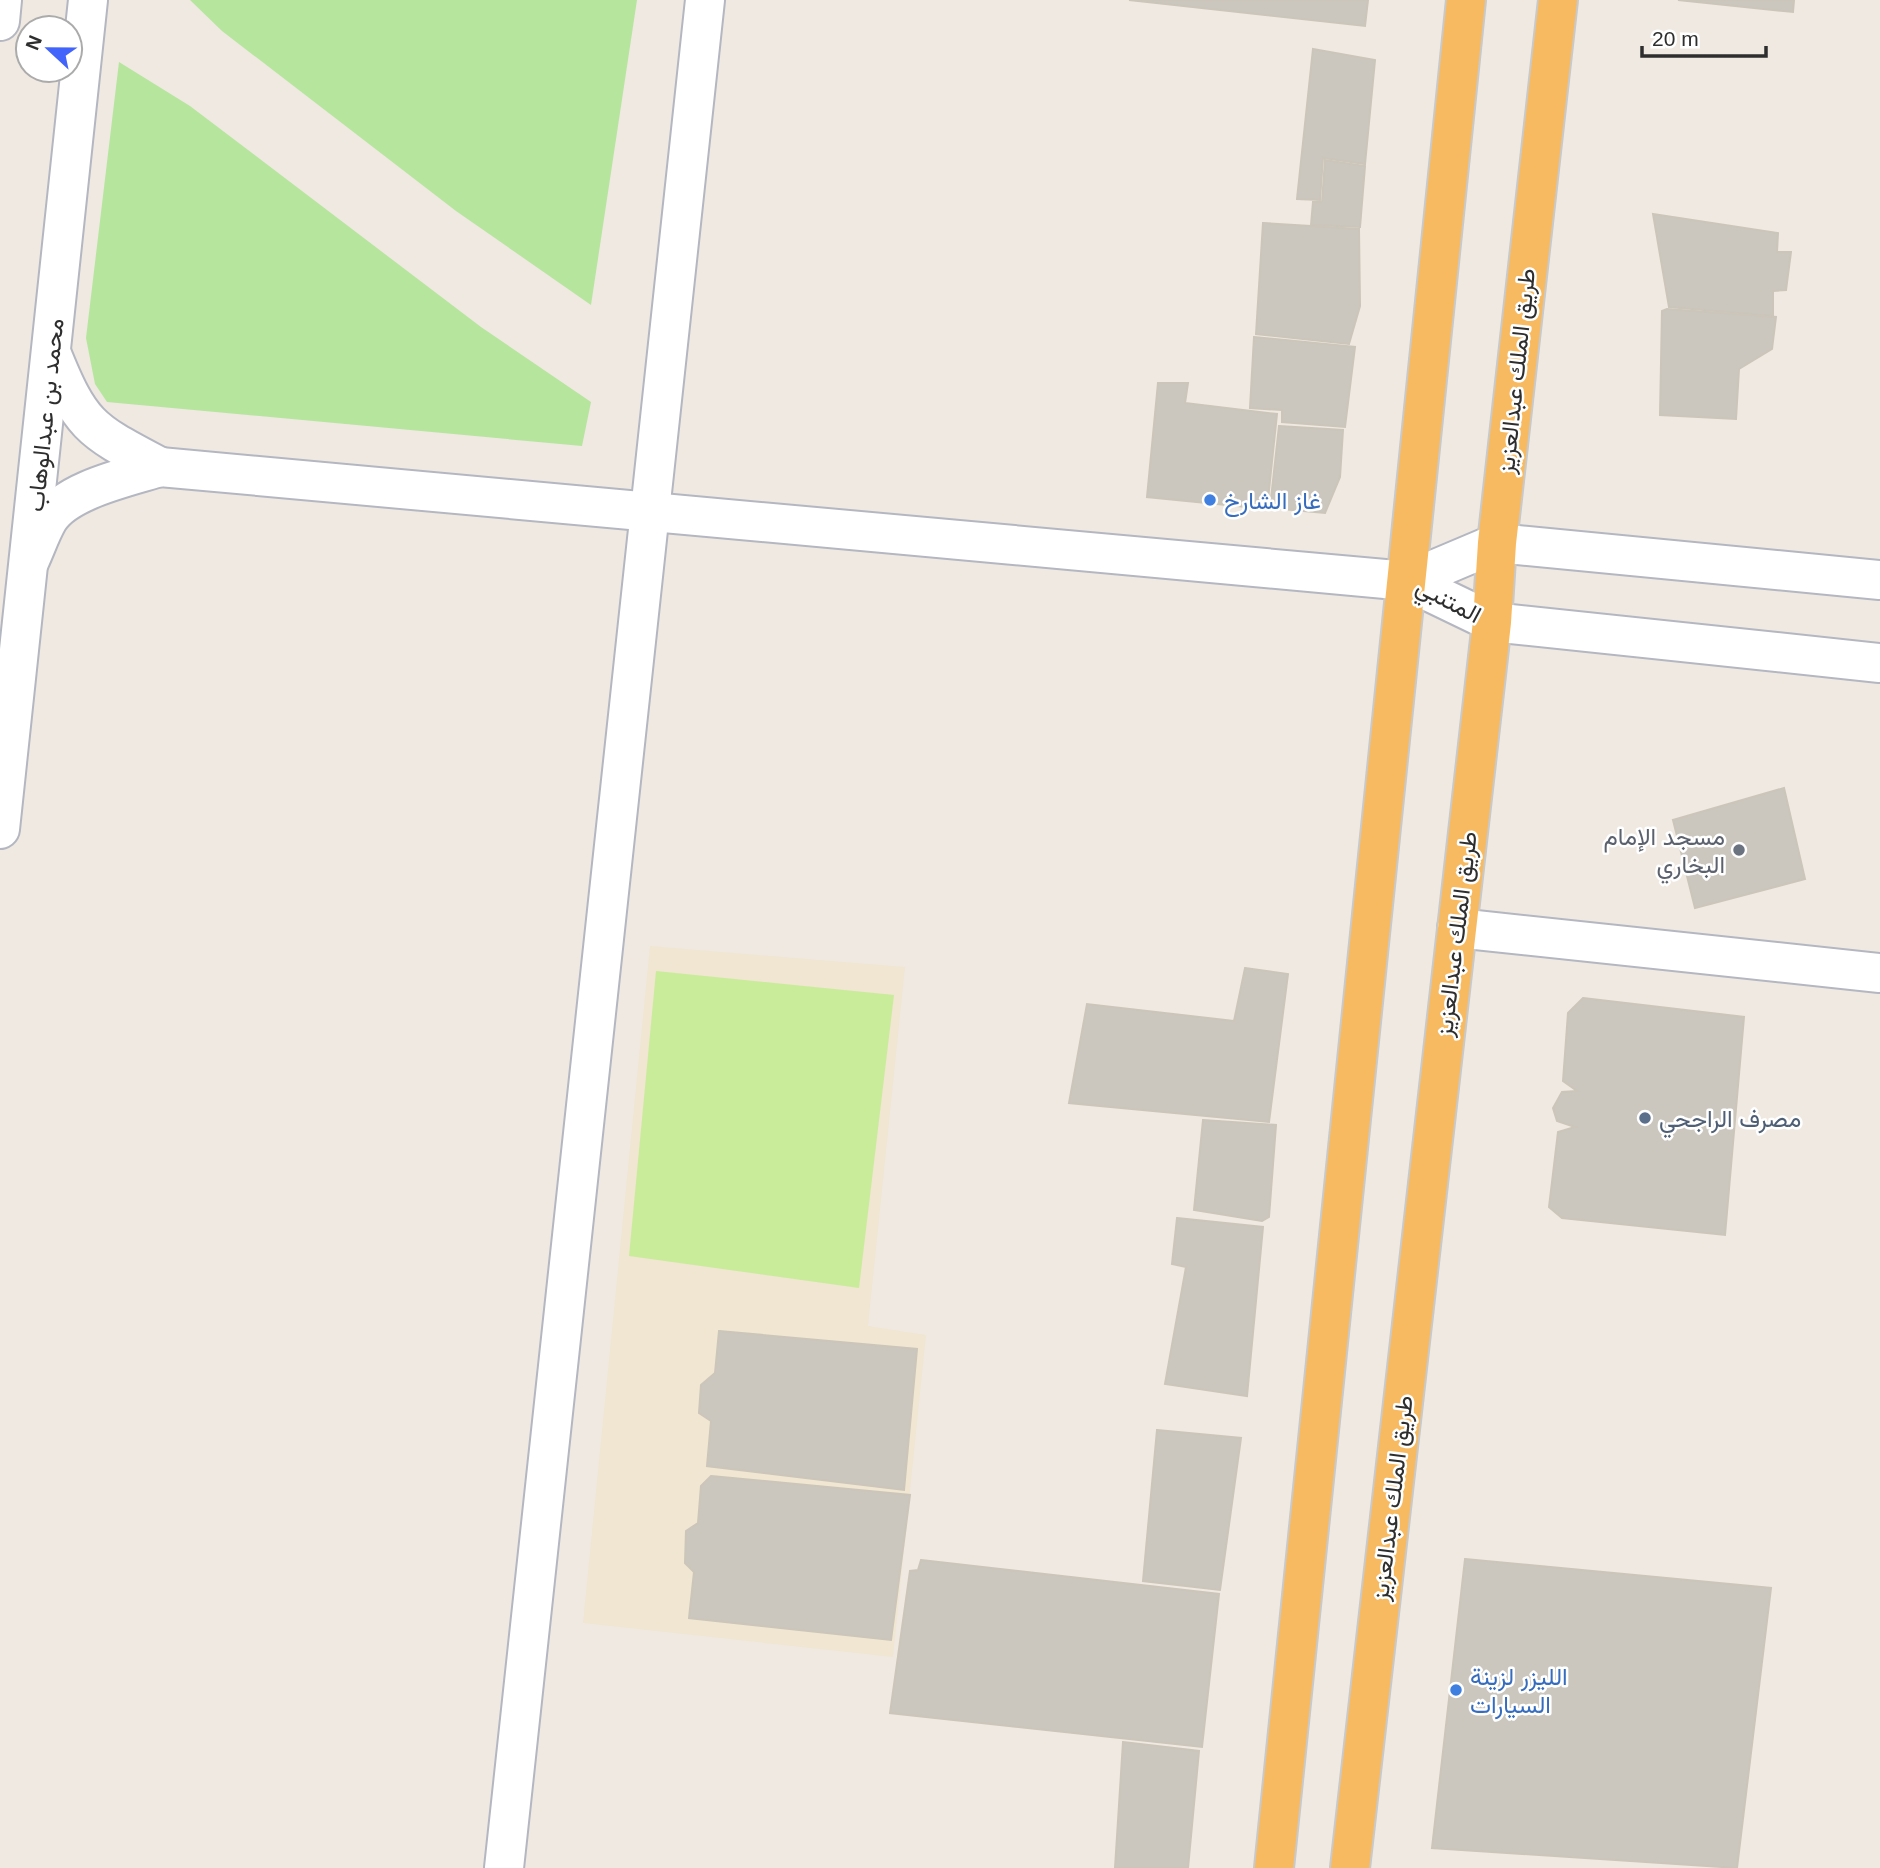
<svg xmlns="http://www.w3.org/2000/svg" width="1880" height="1868" font-family="Helvetica,Vazirmatn,sans-serif">
  <style>
    .education { fill: #f0e6d1 }
    .green { fill: #b6e59e }
    .pitch { fill: #c9ec9a }
    .building { fill: #cbc7bf; stroke: #cbc5ba; stroke-width: 2 }
    .lines { fill: none; stroke-linecap: round; stroke-linejoin: round }
    .minor-casing { stroke: #b4b7c1; stroke-width: 42 }
    .tertiary-casing { stroke: #b4b7c1; stroke-width: 42 }
    .trunk-casing { stroke: #c9c9c9; stroke-width: 42 }
    .minor { stroke: #fff; stroke-width: 38 }
    .tertiary { stroke: #fff; stroke-width: 38 }
    .trunk { stroke: #f8ba60; stroke-width: 38 }
    .shop-dot { fill: #3f7fe0; stroke: #fff; stroke-width: 2.5 }
    .worship-dot { fill: #6b7280; stroke: #fff; stroke-width: 2.5 }
    .service-dot { fill: #5c6f8a; stroke: #fff; stroke-width: 2.5 }
    .labels { text-anchor: middle; dominant-baseline: central; stroke-width: 5; stroke-linejoin: round; paint-order: stroke }
    .street-label { font-size: 24px; fill: #2e2e2e; stroke: #fff }
    .shop-label { font-size: 24px; fill: #366cbe; stroke: #fff; text-anchor: start }
    .worship-label { font-size: 24px; fill: #5b616d; stroke: #fff; text-anchor: end }
    .service-label { font-size: 24px; fill: #4e5e75; stroke: #fff; text-anchor: start }
  </style>
  <rect width="100%" height="100%" fill="#efe9e1"/>
  <path class="education" d="M650,946l255,21 -37,359 58,9 -33,322 -310,-34z"/>
  <g class="green">
    <path d="M190,0h447l-46,305 -135,-94 -234,-180z"/>
    <path d="M119,62l71,44 291,221 110,75 -9,44 -475,-44 -12,-18 -9,-46z"/>
  </g>
  <path class="pitch" d="M656,971l238,24 -35,293 -230,-32z"/>
  <g class="building">
    <path d="M1129,0h239l-3,26z"/>
    <path d="M1678,0h116l-1,12z"/>
    <path d="M1313,49l62,11 -10,104 -42,-6 -3,42 -23,-1z"/>
    <path d="M1325,160l40,6 -5,61 -49,-2 2,-23h9z"/>
    <path d="M1653,214l125,19 -1,19h14l-5,38 -13,1v25l-104,-9z"/>
    <path d="M1263,223l96,6 1,77 -11,38 -93,-10z"/>
    <path d="M1667,309l109,8 -4,32 -33,20 -3,50 -76,-4 2,-104z"/>
    <path d="M1254,337l101,10 -10,80 -63,-5v-12l-32,-2z"/>
    <path d="M1158,383h30l-3,20 92,11 -10,95 -120,-12z"/>
    <path d="M1279,426l64,4 -3,47 -15,36 -55,-5z"/>
    <path d="M1784,788l21,91 -110,29 -22,-88z"/>
    <path d="M1245,968l43,6 -19,148 -200,-19 18,-99 147,17z"/>
    <path d="M1583,998l161,19 -19,218 -163,-17 -13,-11 9,-75 17,-5 -18,-6 -4,-13 9,-16 15,-1 -14,-10 5,-68z"/>
    <path d="M1203,1120l73,5 -7,92 -7,4 -68,-11z"/>
    <path d="M1177,1218l86,9 -16,169 -82,-12 21,-117 -14,-3z"/>
    <path d="M719,1331l198,18 -13,141 -197,-24 4,-45 -12,-8 2,-28 14,-12z"/>
    <path d="M1157,1430l84,8 -21,152 -77,-9z"/>
    <path d="M711,1476l199,19 -19,145 -202,-22 5,-46 -9,-9 1,-32 12,-8 3,-37z"/>
    <path d="M1465,1559l306,29 -34,280 -305,-20z"/>
    <path d="M921,1560l298,34 -17,153 -312,-34 20,-142 8,-1z"/>
    <path d="M1123,1742l76,9 -11,117h-73z"/>
  </g>
  <g class="lines">
    <defs>
      <g id="minor">
        <path d="M160,467l1247,114"/>
        <path d="M30,560c6,-13 11,-28 18,-40 18,-30 80,-43 112,-53 -70,-37 -79,-40 -109,-115"/>
        <path d="M1457,928l423,45"/>
        <path d="M504,1868l201,-1868"/>
      </g>
      <g id="tertiary">
        <path d="M0,21l2,-21"/>
        <path d="M1407,581l85,41 388,41"/>
        <path d="M1407,581l90,-38 383,37"/>
        <path d="M0,829l88,-829"/>
      </g>
      <g id="trunk">
        <path d="M1274,1868l192,-1868"/>
        <path d="M1350,1868l142,-1246 5,-79 61,-543"/>
      </g>
    </defs>
    <use href="#minor" class="minor-casing"/>
    <use href="#tertiary" class="tertiary-casing"/>
    <use href="#trunk" class="trunk-casing"/>
    <use href="#minor" class="minor"/>
    <use href="#tertiary" class="tertiary"/>
    <use href="#trunk" class="trunk"/>
  </g>
  <g class="shop-dot">
    <circle cx="1210" cy="500" r="7"/>
    <circle cx="1456" cy="1690" r="7"/>
  </g>
  <circle class="worship-dot" cx="1739" cy="850" r="7"/>
  <circle class="service-dot" cx="1645" cy="1118" r="7"/>
  <g class="labels">
    <g class="street-label">
      <text transform="translate(1516 371) rotate(-84)">طريق الملك عبدالعزيز</text>
      <text transform="translate(45 415) rotate(-84)">محمد بن عبدالوهاب</text>
      <text transform="translate(1449 600) rotate(28)">المتنبي</text>
      <text transform="translate(1456 934) rotate(-83)">طريق الملك عبدالعزيز</text>
      <text transform="translate(1392 1498) rotate(-83)">طريق الملك عبدالعزيز</text>
    </g>
    <g class="shop-label">
      <text x="1224" y="500">غاز الشارخ</text>
      <text x="1470" y="1676">الليزر لزينة<tspan x="1470" dy="28">السيارات</tspan></text>
    </g>
    <g class="worship-label">
      <text x="1725" y="836">مسجد الإمام<tspan x="1725" dy="28">البخاري</tspan></text>
    </g>
    <g class="service-label">
      <text x="1659" y="1118">مصرف الراجحي</text>
    </g>
  </g>
  <g transform="translate(49 49) rotate(292)"><circle r="33" fill="#ffffff" stroke="#ababab" stroke-width="2"/>
  <path d="M0-5L12 26L0 18L-12 26Z" fill="#4264fb"/>
  <text y="-10" font-size="19" font-weight="bold" text-anchor="middle" fill="#2e2e2e">N</text>
  </g>
  <path d="M1642 46v10h124v-10" fill="none" stroke="#2e2e2e" stroke-width="3.5"/>
  <text x="1652" y="46" font-size="21" fill="#2e2e2e" stroke="#ffffff" stroke-width="5" paint-order="stroke">20 m</text>
</svg>
